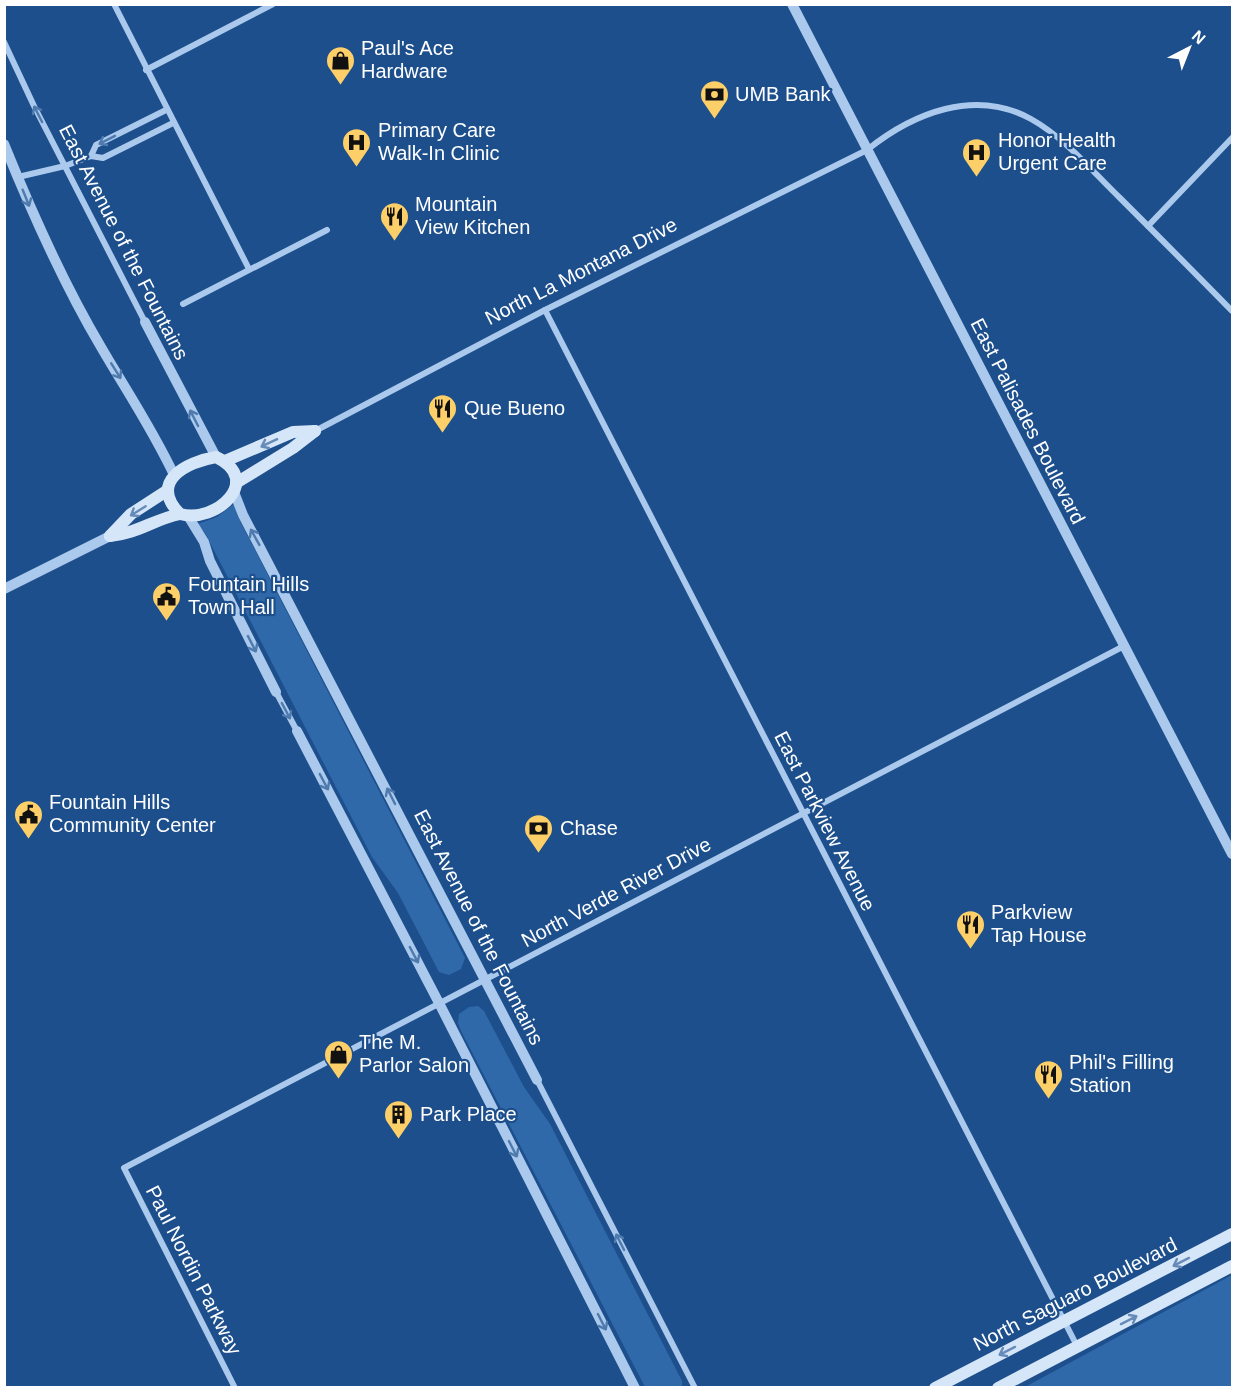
<svg xmlns="http://www.w3.org/2000/svg" width="1237" height="1392" font-family="Helvetica,sans-serif">
  <style>
    .green { fill: #3069aa }
    .lines { fill: none; stroke-linecap: round; stroke-linejoin: round }
    .minor { stroke: #aac9ec; stroke-width: 6 }
    .tertiary { stroke: #aac9ec; stroke-width: 10 }
    .secondary { stroke: #d6e6f9; stroke-width: 12 }
    .oneway { stroke: #4e7aae }
    .oneway2 { stroke: #678bb8 }
    .labels { text-anchor: middle; dominant-baseline: central; stroke-width: 4.5; stroke-linejoin: round; paint-order: stroke }
    .poi-label { font-size: 20px; fill: #fff; stroke: #1d4f8c; text-anchor: start }
    .street-label { font-size: 20px; fill: #fff; stroke: #1d4f8c }
  </style>
  <rect width="100%" height="100%" fill="#1d4f8c"/>
  <g class="green">
    <path d="M234,504l4,13 227,441 -4,11 -12,6 -10,-3 -41,-79 -26,-36 -167,-324 -7,-9 19,-7z"/>
    <path d="M478,1006l6,5 40,76 26,37 132,257v6h-37l-184,-356 -3,-8 1,-9 10,-7z"/>
    <path d="M1232,1275v112h-207z"/>
  </g>
  <g class="lines">
    <g class="minor">
      <path d="M114,4l135,265"/>
      <path d="M4,42l30,64 111,216"/>
      <path d="M146,70l127,-66"/>
      <path d="M91,156l5,-11 70,-35"/>
      <path d="M18,177l47,-11 26,-10 12,2 70,-35"/>
      <path d="M1148,226l84,-88"/>
      <path d="M183,304l144,-74"/>
      <path d="M545,310l532,1036"/>
      <path d="M315,431l230,-121 322,-160c46,-37 108,-62 164,-31 34,19 61,52 89,79 37,37 75,75 112,113"/>
      <path d="M276,692l21,39"/>
      <path d="M537,1080l158,308"/>
      <path d="M235,1388l-111,-220 1000,-522"/>
    </g>
    <g class="tertiary">
      <path d="M792,4l440,850"/>
      <path d="M4,144c28,69 59,139 97,203 25,43 52,83 73,128"/>
      <path d="M145,322l71,135"/>
      <path d="M234,492l9,23 294,565"/>
      <path d="M188,516l16,26 6,19 66,131"/>
      <path d="M4,589l106,-53"/>
      <path d="M297,731l142,272 196,385"/>
    </g>
    <g class="secondary">
      <path d="M216,457c48,23 0,67 -36,57 -32,-32 6,-52 36,-57z"/>
      <path d="M225,461l68,-29 22,-1"/>
      <path d="M236,483l57,-35 22,-17"/>
      <path d="M110,536l21,-22 37,-24"/>
      <path d="M110,536c29,-3 42,-16 70,-22"/>
      <path d="M935,1388l297,-154"/>
      <path d="M998,1388l234,-122"/>
    </g>
  </g>
  <defs><path id="oneway-shaft" d="M-6 0H5M1.5-3L5.5 0L1.5 3" fill="none" stroke-width="1.6" stroke-linecap="round" stroke-linejoin="round" transform="scale(1.5)"/></defs>
  <g class="oneway">
    <use href="#oneway-shaft" transform="translate(38 114) rotate(-117)"/>
    <use href="#oneway-shaft" transform="translate(107 140) rotate(153)"/>
    <use href="#oneway-shaft" transform="translate(26 198) rotate(68)"/>
    <use href="#oneway-shaft" transform="translate(116 371) rotate(58)"/>
    <use href="#oneway-shaft" transform="translate(194 418) rotate(-117)"/>
    <use href="#oneway-shaft" transform="translate(255 537) rotate(-119)"/>
    <use href="#oneway-shaft" transform="translate(252 644) rotate(63)"/>
    <use href="#oneway-shaft" transform="translate(286 711) rotate(62)"/>
    <use href="#oneway-shaft" transform="translate(324 782) rotate(62)"/>
    <use href="#oneway-shaft" transform="translate(391 796) rotate(-117)"/>
    <use href="#oneway-shaft" transform="translate(414 955) rotate(62)"/>
    <use href="#oneway-shaft" transform="translate(513 1149) rotate(63)"/>
    <use href="#oneway-shaft" transform="translate(620 1242) rotate(-117)"/>
    <use href="#oneway-shaft" transform="translate(602 1322) rotate(63)"/>
  </g>
  <g class="oneway2">
    <use href="#oneway-shaft" transform="translate(269 443) rotate(155)"/>
    <use href="#oneway-shaft" transform="translate(138 511) rotate(148)"/>
    <use href="#oneway-shaft" transform="translate(1181 1262) rotate(153)"/>
    <use href="#oneway-shaft" transform="translate(1129 1320) rotate(-27)"/>
    <use href="#oneway-shaft" transform="translate(1007 1351) rotate(153)"/>
  </g>
  <defs>
    <symbol id="shop-pin" viewBox="-11 -11 22 30"><path d="M0 17L-7.5 6A9.5 9.5 0 1 1 7.5 6Z" fill="#fccf68" stroke="#1d4f8c"/><path d="M-5-2.5h2.3a2.7 3.5 0 0 1 5.4 0H5L5.5 6h-11ZM-1.5-2.5h3a1.5 2.3 0 0 0-3 0Z" fill="#111"/></symbol>
    <symbol id="bank-pin" viewBox="-11 -11 22 30"><path d="M0 17L-7.5 6A9.5 9.5 0 1 1 7.5 6Z" fill="#fccf68" stroke="#1d4f8c"/><path d="M-6-4H6V4H-6ZM0-2.3a2.3 2.3 0 1 0 0 4.6a2.3 2.3 0 1 0 0-4.6Z" fill="#111"/></symbol>
    <symbol id="hospital-pin" viewBox="-11 -11 22 30"><path d="M0 17L-7.5 6A9.5 9.5 0 1 1 7.5 6Z" fill="#fccf68" stroke="#1d4f8c"/><path d="M-5-5h3v3.5h4V-5h3V5h-3V1.5h-4V5h-3Z" fill="#111"/></symbol>
    <symbol id="restaurant-pin" viewBox="-11 -11 22 30"><path d="M0 17L-7.5 6A9.5 9.5 0 1 1 7.5 6Z" fill="#fccf68" stroke="#1d4f8c"/><path d="M-5-6h1v4h1v-4h1v4h1v-4h1v5L-1.5 .5V6h-2V.5L-5-1ZM5-6V6H3V1.5H1.5Q1.5-4 5-6Z" fill="#111"/></symbol>
    <symbol id="civic-pin" viewBox="-11 -11 22 30"><path d="M0 17L-7.5 6A9.5 9.5 0 1 1 7.5 6Z" fill="#fccf68" stroke="#1d4f8c"/><path d="M-.6-6.5H3V-4.5H.6V-3L4-1V1h2V6H-6V1h2V-1L-.6-3ZM-1.2 2.5V6h2.4V2.5Z" fill="#111"/></symbol>
    <symbol id="building-pin" viewBox="-11 -11 22 30"><path d="M0 17L-7.5 6A9.5 9.5 0 1 1 7.5 6Z" fill="#fccf68" stroke="#1d4f8c"/><path d="M-4-6H4V6H1V3H-1V6H-4ZM-2.5-4.3h1.7v1.8h-1.7ZM.8-4.3h1.7v1.8H.8ZM-2.5-1h1.7V.8h-1.7ZM.8-1h1.7V.8H.8Z" fill="#111"/></symbol>
  </defs>
  <g fill-rule="evenodd">
    <use href="#shop-pin" x="324" y="44" width="33" height="45"/>
    <use href="#bank-pin" x="698" y="78" width="33" height="45"/>
    <use href="#hospital-pin" x="340" y="126" width="33" height="45"/>
    <use href="#hospital-pin" x="960" y="136" width="33" height="45"/>
    <use href="#restaurant-pin" x="378" y="200" width="33" height="45"/>
    <use href="#restaurant-pin" x="426" y="392" width="33" height="45"/>
    <use href="#civic-pin" x="150" y="580" width="33" height="45"/>
    <use href="#civic-pin" x="12" y="798" width="33" height="45"/>
    <use href="#bank-pin" x="522" y="812" width="33" height="45"/>
    <use href="#restaurant-pin" x="954" y="908" width="33" height="45"/>
    <use href="#shop-pin" x="322" y="1038" width="33" height="45"/>
    <use href="#restaurant-pin" x="1032" y="1058" width="33" height="45"/>
    <use href="#building-pin" x="382" y="1098" width="33" height="45"/>
  </g>
  <g class="labels">
    <g class="poi-label">
      <text x="361" y="48">Paul's Ace<tspan x="361" dy="23">Hardware</tspan></text>
      <text x="735" y="94">UMB Bank</text>
      <text x="378" y="130">Primary Care<tspan x="378" dy="23">Walk-In Clinic</tspan></text>
      <text x="998" y="140">Honor Health<tspan x="998" dy="23">Urgent Care</tspan></text>
      <text x="415" y="204">Mountain<tspan x="415" dy="23">View Kitchen</tspan></text>
      <text x="464" y="408">Que Bueno</text>
      <text x="188" y="584">Fountain Hills<tspan x="188" dy="23">Town Hall</tspan></text>
      <text x="49" y="802">Fountain Hills<tspan x="49" dy="23">Community Center</tspan></text>
      <text x="560" y="828">Chase</text>
      <text x="991" y="912">Parkview<tspan x="991" dy="23">Tap House</tspan></text>
      <text x="359" y="1042">The M.<tspan x="359" dy="23">Parlor Salon</tspan></text>
      <text x="1069" y="1062">Phil's Filling<tspan x="1069" dy="23">Station</tspan></text>
      <text x="420" y="1114">Park Place</text>
    </g>
    <g class="street-label">
      <text transform="translate(124 242) rotate(63)">East Avenue of the Fountains</text>
      <text transform="translate(581 271) rotate(-27)">North La Montana Drive</text>
      <text transform="translate(1028 421) rotate(63)">East Palisades Boulevard</text>
      <text transform="translate(825 821) rotate(63)">East Parkview Avenue</text>
      <text transform="translate(616 892) rotate(-28)">North Verde River Drive</text>
      <text transform="translate(479 927) rotate(63)">East Avenue of the Fountains</text>
      <text transform="translate(194 1270) rotate(63)">Paul Nordin Parkway</text>
      <text transform="translate(1075 1294) rotate(-27)">North Saguaro Boulevard</text>
    </g>
  </g>
  <rect width="1237" height="1392" fill="none" stroke="#ffffff" stroke-width="12"/>
  <g transform="translate(1189 48) rotate(42)" stroke="#1d4f8c" stroke-width="4.5" paint-order="stroke">
  <path d="M0-4.5L10 22L0 15L-10 22Z" fill="#ffffff"/>
  <text y="-9" font-size="16" font-weight="bold" text-anchor="middle" fill="#ffffff">N</text>
  </g>
</svg>
